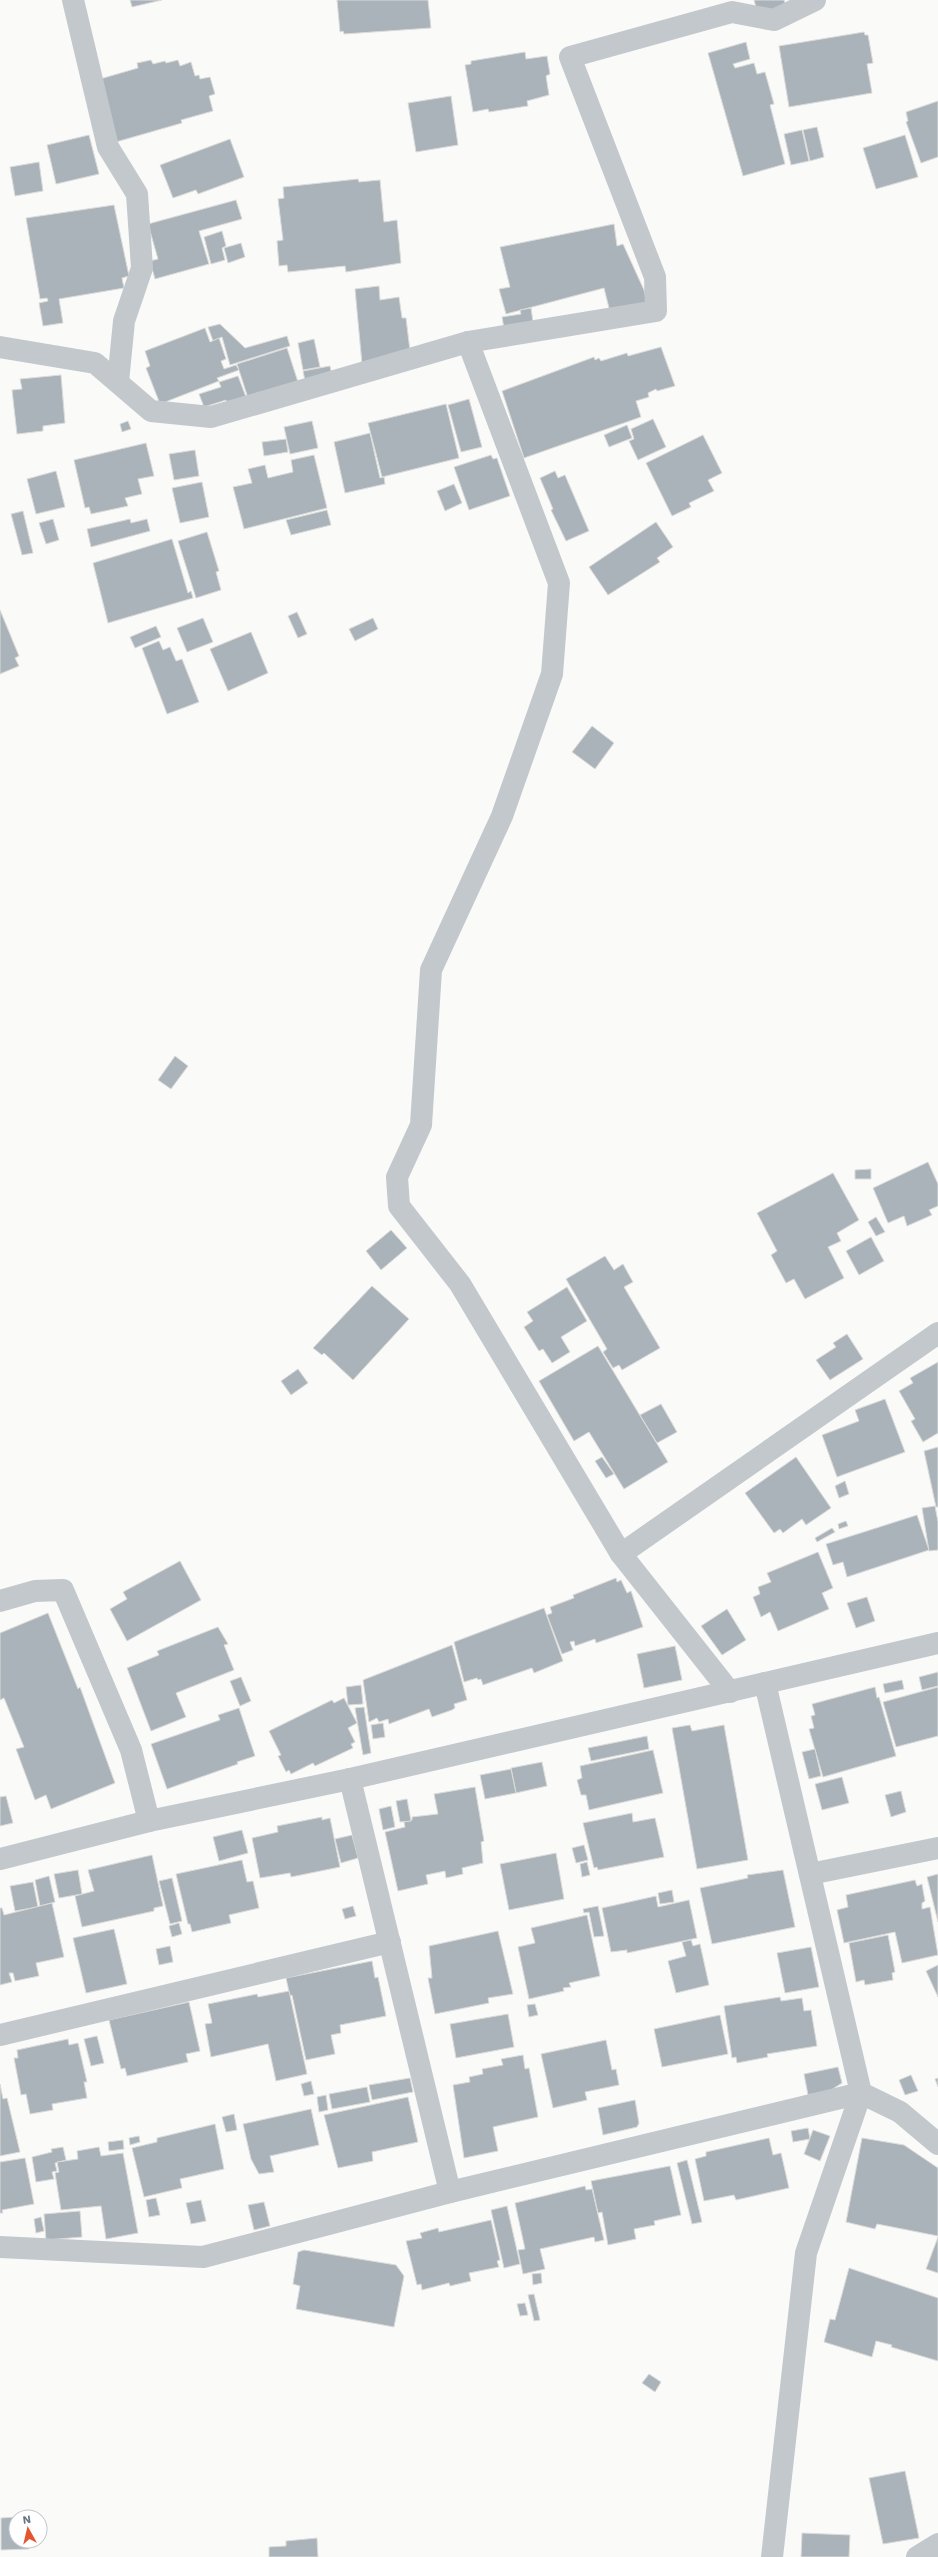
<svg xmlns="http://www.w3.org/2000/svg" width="938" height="2557" font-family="'Work Sans',sans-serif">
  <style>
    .building { fill: #aab3b9; stroke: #dcdcda }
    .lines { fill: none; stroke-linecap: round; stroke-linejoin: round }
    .minor { stroke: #c3c8cc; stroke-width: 22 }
  </style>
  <rect width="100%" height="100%" fill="#fafaf8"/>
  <g class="building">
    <path d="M130,0h32l-30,7z"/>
    <path d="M337,0h91l3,28 -87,6 -1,-3 -3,1z"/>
    <path d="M754,0h30l3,9 -28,9z"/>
    <path d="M864,32l1,3h3l5,28 -6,1 5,29 -83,14 -10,-61z"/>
    <path d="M746,42l4,17 -17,5 2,4 19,-5 3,11 8,-2 9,32 -4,1 15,59 -42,12 -35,-123z"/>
    <path d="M525,52l1,7 21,-3 3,18 -4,2 3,19 -22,6 1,5 -39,6 -1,-3 -15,3 -8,-47 6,-1v-3z"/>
    <path d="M151,60l2,4 12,-3 1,2 12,-3 2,6 11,-4 4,14 4,-1 1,4 10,-2 5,17 -6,2 4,15 -32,9 1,3 -66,19 -16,-63 38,-11 -1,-5z"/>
    <path d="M451,96l7,49 -42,7 -8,-49z"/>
    <path d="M938,101v56l-17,6 -15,-41 2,-1 -2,-9z"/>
    <path d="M817,127l7,30 -14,4 -7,-31z"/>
    <path d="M802,130l7,31 -18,4 -7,-31z"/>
    <path d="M89,135l10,39 -43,10 -9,-39z"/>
    <path d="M905,135l13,42 -42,12 -13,-41z"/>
    <path d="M230,139l14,38 -46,17 -2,-4 -23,8 -13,-33z"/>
    <path d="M39,162l4,29 -28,5 -5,-29z"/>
    <path d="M358,179l1,3 21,-2 4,42 13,-2 4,43 -55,9 -1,-6 -57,6 -1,-7 -8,1 -2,-25 6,-1 -5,-41 6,-1 -1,-11z"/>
    <path d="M236,200l6,19 -43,12 10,33 -54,15 -5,-18 8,-2 -10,-35z"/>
    <path d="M114,205l15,71 -7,2 2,10 -65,11 4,24 -20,3 -4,-23 9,-2 -1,-3 -7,1 -14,-81z"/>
    <path d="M614,224l3,22 6,-2 21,46 4,17 -37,9 -7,-28 -98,26 -7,-25 11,-2 -10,-40z"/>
    <path d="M222,231l4,15 -4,2 3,12 -14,4 -7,-27z"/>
    <path d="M241,243l4,14 -17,6 -4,-15z"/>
    <path d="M379,286l1,14 19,-3 3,21h4l5,41 -49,5 -7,-75z"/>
    <path d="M531,308l4,28 -29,4 -4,-23 19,-3 -1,-4z"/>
    <path d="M220,324l25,24 42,-12 3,10 -60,19 -8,-28 -9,4 -5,-14z"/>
    <path d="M205,328l5,14 9,-4 7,21 -5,2 3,8 12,-4 3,5 -22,8 2,3 -59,23 -14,-36 4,-2 -5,-15z"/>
    <path d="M314,339l6,28 -17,3 -5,-27z"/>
    <path d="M661,347l14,39 -18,5 -1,-2 -8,4 1,4 -13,4 5,16 -117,41 -22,-67 92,-34 1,3 4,-2 2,3 26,-8 1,3z"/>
    <path d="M287,348l11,34 -50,16 -11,-34z"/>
    <path d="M330,366l3,14 -27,6 -3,-15z"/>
    <path d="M61,375l4,48 -22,3v5l-26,3 -5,-44 10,-1 -2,-10z"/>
    <path d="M238,376l8,21 -19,7 -1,-4 -22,7 -5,-13 22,-7 -2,-5z"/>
    <path d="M469,399l13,48 -21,5 -13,-47z"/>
    <path d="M446,404l13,54 -77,19 -14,-54z"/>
    <path d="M653,419l13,28 -28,13 -9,-19 5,-2 -3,-10z"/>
    <path d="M128,421l3,8 -9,3 -2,-8z"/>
    <path d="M312,421l6,27 -28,6 -6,-27z"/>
    <path d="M627,425l5,13 -23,9 -5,-12z"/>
    <path d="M370,433l10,45 4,-1 1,7 -40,9 -11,-51z"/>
    <path d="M703,435l19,38 -14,7 6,11 -25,12 2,4 -19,9 -26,-53z"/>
    <path d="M286,439l2,13 -24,4 -2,-14z"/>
    <path d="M146,443l8,33 -16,3 4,15 -17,4 3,8 -37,8 -2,-7 -4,1 -11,-48z"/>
    <path d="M195,450l4,26 -25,4 -5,-26z"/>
    <path d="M314,455l13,53 -83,21 -11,-42 19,-4 -4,-14 17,-4 3,13 25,-6 -2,-12z"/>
    <path d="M491,455l2,4 4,-1 13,38 -41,14 -15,-43z"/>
    <path d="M56,471l9,36 -29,7 -9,-35z"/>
    <path d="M555,471l3,7 7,-3 24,56 -23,10 -15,-31 2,-1 -13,-31z"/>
    <path d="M202,482l7,35 -29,6 -8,-35z"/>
    <path d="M454,484l8,19 -17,8 -8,-20z"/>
    <path d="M327,510l4,15 -40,10 -5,-15z"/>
    <path d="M23,511l10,42 -11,2 -11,-41z"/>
    <path d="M53,519l6,21 -13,4 -7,-21z"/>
    <path d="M130,519l1,4 16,-4 3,12 -59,16 -4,-18z"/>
    <path d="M656,522l17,25 -16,11 3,4 -52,33 -19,-28z"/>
    <path d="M207,532l12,39 -3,1 5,18 -25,8 -18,-57z"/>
    <path d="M172,539l16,54 3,-2 2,7 -85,25 -15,-60z"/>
    <path d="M0,610l19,46 -4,2 4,8 -19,8z"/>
    <path d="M297,612l10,22 -9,4 -10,-22z"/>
    <path d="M203,618l10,24 -26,10 -10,-24z"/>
    <path d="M373,618l5,11 -23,12 -6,-12z"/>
    <path d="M156,626l5,11 -26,11 -5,-11z"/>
    <path d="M251,632l17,41 -40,18 -18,-42z"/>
    <path d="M159,641l4,9 7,-3 6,14 6,-2 17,43 -32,12 -25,-66z"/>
    <path d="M592,726l22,17 -19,26 -23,-17z"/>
    <path d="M175,1056l13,10 -17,23 -13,-9z"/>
    <path d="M928,1162l10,22v22l-9,4 3,5 -25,11 -3,-10 -16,7 -15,-35z"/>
    <path d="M871,1169v10h-16v-9z"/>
    <path d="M833,1173l26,47 -22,13 4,8 -13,6 16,31 -39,21 -11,-20 -8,4 -15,-28 6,-4 -20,-38z"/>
    <path d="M876,1217l9,15 -9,4 -8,-14z"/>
    <path d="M391,1230l16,18 -26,22 -15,-19z"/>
    <path d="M871,1237l13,24 -25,14 -13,-24z"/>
    <path d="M605,1256l9,14 9,-6 10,18 -9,5 36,61 -38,22 -3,-5 -6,3 -10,-16 4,-3 -41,-70z"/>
    <path d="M372,1286l37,33 -56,61 -29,-27 -2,2 -9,-7z"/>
    <path d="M567,1287l20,34 -26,16 9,15 -18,11 -9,-14 -4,2 -15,-24 9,-6 -6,-9z"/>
    <path d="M847,1334l16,25 -33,21 -14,-20 20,-13 -3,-4z"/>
    <path d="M598,1346l70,116 -44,27 -35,-57 -15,9 -35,-60z"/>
    <path d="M938,1362v71l-15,9 -12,-21 4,-2 -16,-28 14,-8 -3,-5z"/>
    <path d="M298,1369l10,14 -17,12 -10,-14z"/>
    <path d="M885,1399l20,53 -68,25 -15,-42 37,-14 -4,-11z"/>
    <path d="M661,1404l16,28 -20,11 -17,-28z"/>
    <path d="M938,1447v60h-2l-12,-56z"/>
    <path d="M602,1457l12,17 -8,4 -11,-17z"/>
    <path d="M796,1457l35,51 -25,17 -4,-6 -19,14 -3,-4 -6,4 -29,-40z"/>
    <path d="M845,1481l4,13 -10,4 -4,-12z"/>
    <path d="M935,1506l3,16v28l-9,1 -7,-43z"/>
    <path d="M917,1515l12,35 -82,27 -4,-15 -10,3 -7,-21z"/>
    <path d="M846,1521l2,5 -9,3 -1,-5z"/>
    <path d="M832,1528l3,4 -18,10 -2,-4z"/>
    <path d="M818,1552l15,36 -11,5 7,16 -51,22 -8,-19 -9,5 -8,-20 7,-3 -2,-7 13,-5 -4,-9z"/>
    <path d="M180,1561l21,39 -74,41 -17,-32 17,-10 -4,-7z"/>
    <path d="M616,1578l1,4 4,-2 6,13 4,-2 12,36 -47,16 -1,-4 -20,7 -1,-5 -4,1 3,8 -11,4 -15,-39 5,-2 -2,-6 24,-9 -1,-3z"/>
    <path d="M867,1597l8,24 -19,7 -9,-25z"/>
    <path d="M544,1608l19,53 -29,12 -2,-5 -49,17 -2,-6 -3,1 -1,-2 -13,4 -10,-40z"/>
    <path d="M727,1609l19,31 -24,15 -21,-29z"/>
    <path d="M48,1613l30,76 2,-2 35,96 -64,26 -5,-14 -11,5 -19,-51 8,-2 -20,-49 -4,2v-67z"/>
    <path d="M218,1627l10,17 -4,1 10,25 -58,23 10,24 -35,14 -24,-63 32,-13 -2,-4z"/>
    <path d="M452,1645l15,55 -13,4 1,4 -3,2 -20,7 -3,-8 -40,15 -1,-5 -9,3 -2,-4 -8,4 -6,-42z"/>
    <path d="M675,1646l7,34 -38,8 -7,-34z"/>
    <path d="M938,1672v14l-16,4 -3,-13z"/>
    <path d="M241,1677l10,24 -11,5 -10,-25z"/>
    <path d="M902,1680l2,9 -19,4 -2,-9z"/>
    <path d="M361,1685l2,19 -15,1 -2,-18z"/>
    <path d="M875,1687l2,11 2,-1 17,59 -73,21 -14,-48 5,-1 -3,-12 4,-1 -3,-11z"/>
    <path d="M938,1687v49l-42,11 -13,-45z"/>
    <path d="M344,1698l13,25 -9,5 7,14 -4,2 2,4 -38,18 -2,-3 -22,11 -2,-4 -3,2 -8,-16 3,-1 -12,-24 63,-31 2,3z"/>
    <path d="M364,1707l7,46 -8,2 -8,-47z"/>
    <path d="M239,1708l16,48 -18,6 1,2 -71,25 -16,-45 69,-24 -2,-5z"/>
    <path d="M383,1723l2,14 -12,2 -2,-14z"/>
    <path d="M690,1725l2,6 32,-6 24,135 -51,9 -25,-141z"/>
    <path d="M647,1736l2,13 -58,12 -3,-13z"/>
    <path d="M815,1749l6,27 -12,3 -7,-27z"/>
    <path d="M653,1750l10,43 -74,17 -3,-15h-5l-4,-15 5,-2 -2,-12z"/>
    <path d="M542,1762l5,24 -31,7 -5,-25z"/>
    <path d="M511,1769l5,24 -31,6 -5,-24z"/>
    <path d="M842,1777l7,26 -27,7 -7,-26z"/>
    <path d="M475,1787l9,54 -3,1 2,21 -21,5 1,6 -17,4 -1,-7 -19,4 2,9 -30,7 -13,-59 20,-5 -1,-5 8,-2v-3l26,-3 -4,-20z"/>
    <path d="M901,1791l5,21 -15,5 -6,-22z"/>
    <path d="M6,1796l7,27 -13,3v-29z"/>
    <path d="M407,1799l4,22 -11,1 -4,-21z"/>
    <path d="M391,1806l4,21 -12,3 -4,-21z"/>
    <path d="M632,1813l1,9 22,-4 9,39 -66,13 -1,-3 -3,1 -11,-45z"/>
    <path d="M322,1817v3l8,-2 10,49 -49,10 -1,-4 -30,5 -8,-40 26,-6 -1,-6z"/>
    <path d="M242,1830l6,23 -29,8 -6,-24z"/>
    <path d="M352,1835l6,23 -17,5 -6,-24z"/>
    <path d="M584,1845l4,15 -12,3 -4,-15z"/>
    <path d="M556,1853l8,46 -55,11 -9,-46z"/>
    <path d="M152,1855l11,51 -9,2v3l-72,16 -7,-31 19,-5 -6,-21z"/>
    <path d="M242,1860l5,22 6,-1 6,27 -30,7 2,8 -39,9 -2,-8h-2l-12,-50z"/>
    <path d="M587,1862l3,13 -8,2 -2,-13z"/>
    <path d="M78,1870l4,24 -23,4 -5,-24z"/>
    <path d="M783,1870l12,57 -83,17 -12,-56 48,-10 -1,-3z"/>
    <path d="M938,1874v48l-11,-45z"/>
    <path d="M49,1876l6,26 -15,4 -5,-26z"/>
    <path d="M172,1878l10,43 -12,3 -11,-43z"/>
    <path d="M915,1880l2,6 5,-2 3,17 -3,2v6l8,-2 8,48 -36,8 -7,-31 -51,11 -7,-33 11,-3 -2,-12z"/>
    <path d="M33,1882l5,25 -23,4 -5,-25z"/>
    <path d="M672,1890l2,12 -14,2 -2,-11z"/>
    <path d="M656,1896l2,11 31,-7 8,38 -70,15v-3l-16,2 -9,-44z"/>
    <path d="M52,1903l12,54 -28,6 3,13 -24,5 -2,-8h-4l3,9 -12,3v-77h2l2,7z"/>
    <path d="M353,1906l3,10 -11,3 -3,-10z"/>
    <path d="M598,1906l6,30 -10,1 -5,-25 -5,1 -1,-4z"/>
    <path d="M587,1915l13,61 -31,7 2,4 -8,1 1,3 -35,8 -11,-52 17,-4 -4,-15z"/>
    <path d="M179,1923l3,11 -10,3 -3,-11z"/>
    <path d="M114,1929l13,55 -41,9 -13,-55z"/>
    <path d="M498,1931l15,63 -25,4 1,5 -54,11 -7,-36h4l-3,-32z"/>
    <path d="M888,1935l7,37 -3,1 1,7 -28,5 -1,-5 -8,2 -7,-39z"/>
    <path d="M691,1940l2,6 7,-2 9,41 -33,8 -8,-32 18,-5 -4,-14z"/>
    <path d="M170,1946l3,16 -14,3 -3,-16z"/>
    <path d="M811,1947l8,40 -34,6 -8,-40z"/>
    <path d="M372,1961l3,17 3,-1 8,39 -46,9 1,8 -10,2 4,19 -29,6 -14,-65 -2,1 -4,-18z"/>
    <path d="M938,1965v32l-12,-26z"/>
    <path d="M289,1991l18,83 -31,7 -8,-37 -57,13 -6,-33 7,-1 -4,-19 49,-10 1,3z"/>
    <path d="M780,1997l1,4 21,-3 2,13 7,-1 6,36 -50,8 1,3 -31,6 -1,-6 -4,1 -8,-52z"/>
    <path d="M189,2002l11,49 -14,3 2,8 -61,14 -2,-8 -4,1 -12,-49z"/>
    <path d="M535,2004l3,11 -9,2 -2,-12z"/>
    <path d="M508,2014l6,33 -58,11 -6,-34z"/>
    <path d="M720,2015l8,39 -66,13 -8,-38z"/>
    <path d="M97,2036l7,27 -13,3 -7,-27z"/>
    <path d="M68,2039l1,6 9,-2 9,39h-3l3,16 -35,6 1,6 -23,4 -4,-20 -5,1 -7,-37h4l-1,-8z"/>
    <path d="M606,2040l6,30 4,-1 3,16 -34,7 2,8 -34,8 -12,-54z"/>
    <path d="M523,2055l2,14 4,-1 9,49 -45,10 5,24 -34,7 -11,-73 17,-3 -1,-5 14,-3 -1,-5 21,-4 -2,-6z"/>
    <path d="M838,2067l4,16 -11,7 -23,5 -4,-21z"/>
    <path d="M911,2075l7,16 -13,4 -6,-15z"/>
    <path d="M410,2078l3,14 -41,8 -3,-15z"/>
    <path d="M938,2078v9l-3,-8z"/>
    <path d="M311,2081l3,13 -10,2 -3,-12z"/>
    <path d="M0,2084l3,15 4,-1 13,54 -20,4z"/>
    <path d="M367,2087l3,15 -38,7 -3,-15z"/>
    <path d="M326,2095l2,15 -9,2 -2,-15z"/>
    <path d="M408,2097l10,45 -46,10 1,9 -35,7 -14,-53z"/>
    <path d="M635,2100l4,23 -2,4 -34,8 -5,-27z"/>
    <path d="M311,2109l8,36 -49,11 4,16 -15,2 -8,-15 -8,-35z"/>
    <path d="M234,2114l3,16 -11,2 -4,-15z"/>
    <path d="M215,2124l9,45 -44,10 2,9 -38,9 -12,-49 25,-6v-4z"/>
    <path d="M808,2128l2,11 -17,3 -2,-11z"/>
    <path d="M813,2130l17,6 -10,25 -16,-7z"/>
    <path d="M139,2136l1,6 -10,3 -1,-7z"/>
    <path d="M769,2138l4,17 8,-2 8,35 -53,12 -2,-5 -30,6 -9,-42 11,-3v-4z"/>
    <path d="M862,2138l42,7 34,23v68l-61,-12 -2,5 -29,-7z"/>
    <path d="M123,2140l1,9 -15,2 -1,-9z"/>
    <path d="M63,2147l3,13 -11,3 2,8 -5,1 2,7 -18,3 -4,-25 20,-5 -1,-3z"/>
    <path d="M99,2147l2,9 22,-3 15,80 -32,6 -5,-33 -40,4 -6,-37 4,-1 -2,-10 21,-3 -1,-8z"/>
    <path d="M25,2158l9,46 -32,6 1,3h-3v-51z"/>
    <path d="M687,2160l15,62 -10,2 -15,-61z"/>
    <path d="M670,2166l11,49 -27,6 1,4 -21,4 2,10 -28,6 -6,-33 -4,1 -7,-32z"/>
    <path d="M585,2186l1,4 6,-1 12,51 -9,2 -1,-5 -54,12 5,20 -22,5 -5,-24 7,-1 -10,-46z"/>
    <path d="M156,2198l4,17 -11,2 -3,-17z"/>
    <path d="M201,2200l5,21 -15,3 -5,-21z"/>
    <path d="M264,2202l6,24 -16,4 -6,-25z"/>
    <path d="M507,2206l13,58 -16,4 -13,-58z"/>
    <path d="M80,2211l2,26 -36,3 -2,-26z"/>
    <path d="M41,2217l3,14 -8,2 -2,-14z"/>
    <path d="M491,2220l9,40 -3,1 2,6 -30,6 2,8 -21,5 -1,-3 -27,7 -1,-6 -4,1 -11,-44 16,-3 -2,-5 18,-5 1,4z"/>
    <path d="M938,2237v36l-12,-4z"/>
    <path d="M304,2250l92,15 8,11 -10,51 -98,-18 4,-23 -7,-2 5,-32z"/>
    <path d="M849,2268l89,30v63l-47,-14 1,-2 -16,-4 -4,16 -48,-15 6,-23 5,1z"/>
    <path d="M541,2273l1,10 -9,2 -1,-11z"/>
    <path d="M534,2294l6,26 -6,1 -6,-26z"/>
    <path d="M525,2303l3,12 -8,1 -3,-12z"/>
    <path d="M649,2374l12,8 -6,10 -13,-9z"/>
    <path d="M905,2471l14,67 -36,6 -14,-66z"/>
    <path d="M16,2517v24h13v8l-28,1v-32z"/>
    <path d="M802,2533l48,2 -1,22h-48z"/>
    <path d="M317,2538l1,19h-49v-10l17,-1v-5z"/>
  </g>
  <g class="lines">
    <g class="minor">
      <path d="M73,0l35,147 29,47 5,74 -18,53 -6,61"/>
      <path d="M468,342l91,241 -7,91 -50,142 -71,154 -10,155 -24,52 2,29 61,78 161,270 109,138"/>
      <path d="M0,347l95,16 56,48 60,6 257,-75 188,-31 -1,-34 -85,-220 162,-45 42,8 41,-20"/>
      <path d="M621,1554l317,-221"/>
      <path d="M0,1601l35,-10 28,-1 68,160 18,71"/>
      <path d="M765,1683l96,410 -55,160 -34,304"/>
      <path d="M350,1779l100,413"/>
      <path d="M0,1859l149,-38 201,-42 588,-136"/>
      <path d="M810,1874l128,-26"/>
      <path d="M0,2035l390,-93"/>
      <path d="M0,2247l203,10 247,-65 411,-99 39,19 38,32"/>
      <path d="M917,2557l21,-13"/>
    </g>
  </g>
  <g transform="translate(28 2529) rotate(352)"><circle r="19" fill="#ffffff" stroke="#c1c8cd"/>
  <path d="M0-3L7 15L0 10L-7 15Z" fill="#e4572e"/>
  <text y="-6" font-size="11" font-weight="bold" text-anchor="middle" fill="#657683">N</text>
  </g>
</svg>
